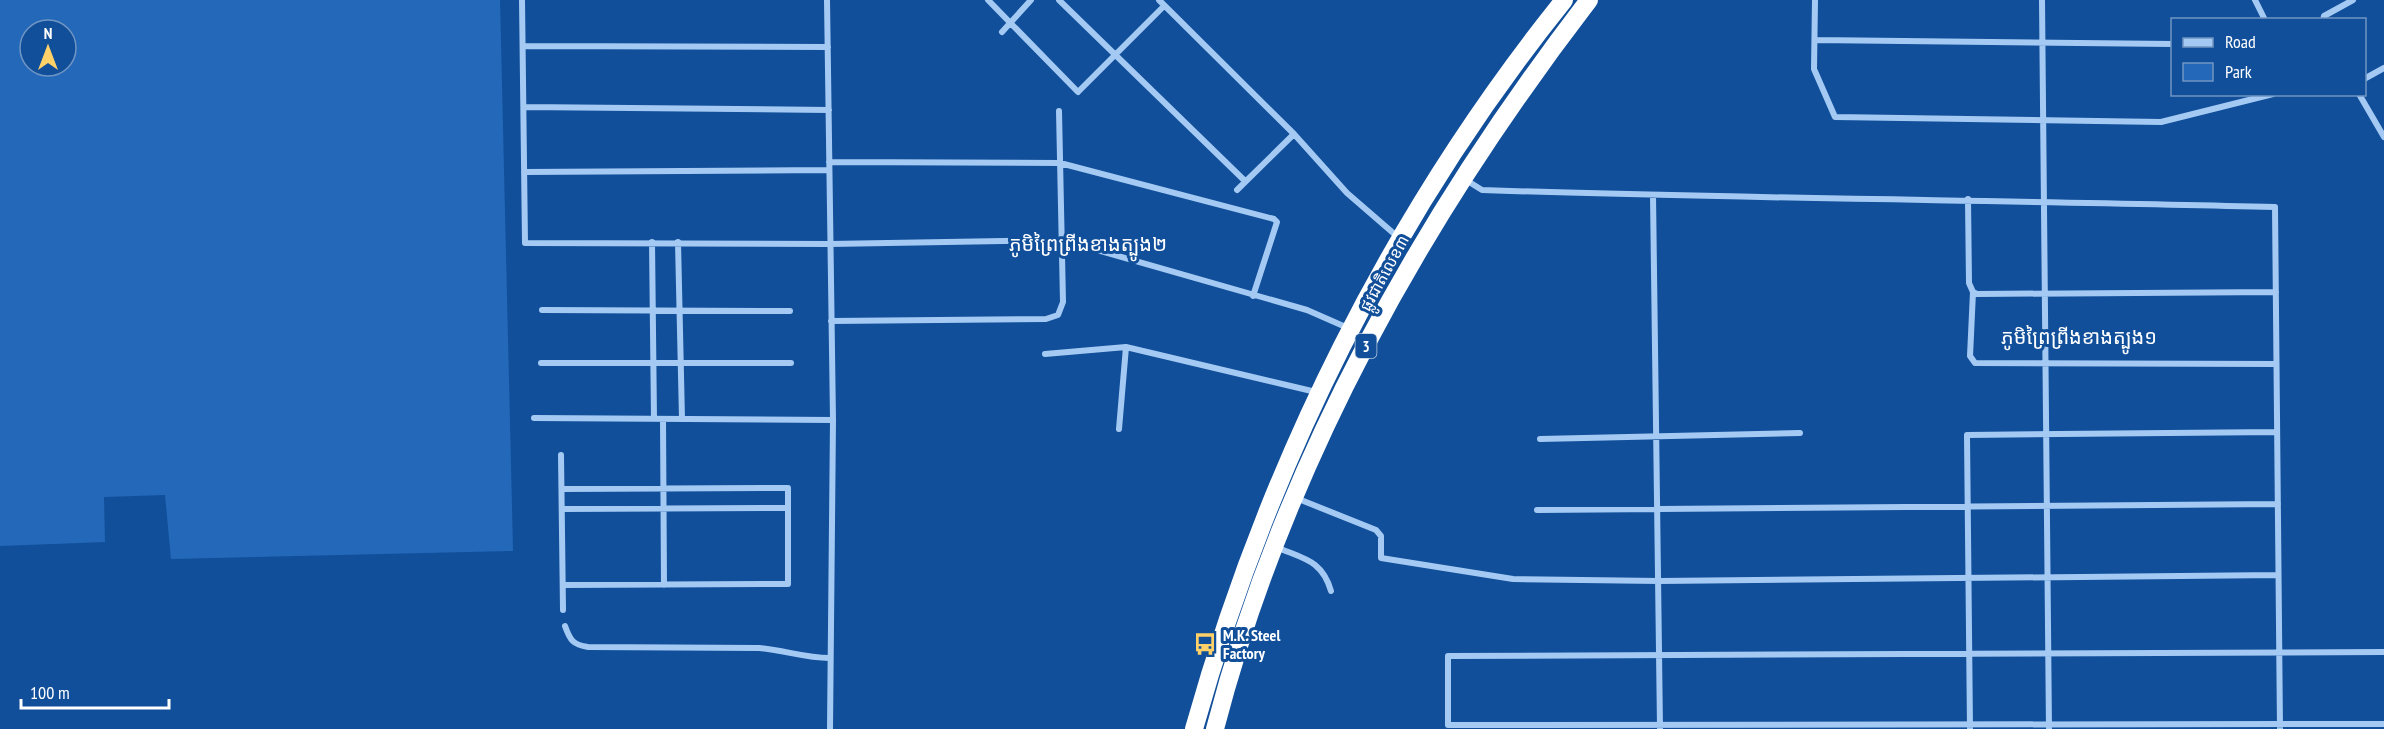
<svg xmlns="http://www.w3.org/2000/svg" width="2384" height="729" font-family="'PT Sans Narrow','Noto Sans Khmer',sans-serif">
<style>
.green{fill:#2469b9;fill-rule:evenodd}
.lines{fill:none;stroke-linecap:round;stroke-linejoin:round}
.street{stroke:#a4caf4;stroke-width:6}
.highway{stroke:#fff;stroke-width:18}
.labels{text-anchor:middle;dominant-baseline:central;stroke-width:6;stroke-linejoin:round;paint-order:stroke}
.shield{fill:#114f9a;stroke:#b8cae1;stroke-width:1.5}
.shield-label{font-size:15px;font-weight:bold;fill:#fff}
.street-label{font-size:16px;fill:#fff;stroke:#114f9a}
.poi-label{font-size:16px;font-weight:bold;fill:#fff;stroke:#114f9a;text-anchor:start}
.quarter-label{font-size:20px;fill:#fff;stroke:#114f9a}
</style>
<rect width="100%" height="100%" fill="#114f9a"/>
<!-- green -->
<path class="green" d="M0,0H500L513,551L171,559L165,495L104,497L105,542L0,546ZM30,30H66V66H30Z"/>
<g class="lines">
<!-- street -->
<path class="street" d="M522,0L525,243L830,244L1062,240L1307,310L1348,328
M827,0L833,420L830,729
M988,0L1078,92L1164,6
M1059,0L1245,181
M1159,0L1294,134L1347,193L1399,238
M1815,0L1814,69L1835,117L2161,122L2273,94
M2042,0L2049,729
M2255,0L2265,20
M2323,20L2324,16L2353,0
M1002,32L1031,0
M1815,40L2172,44
M523,46L828,47
M2364,79L2384,68
M2359,94L2384,137
M524,107L829,110
M829,162L1060,163L1274,219L1277,222L1253,296
M524,172L829,170
M1466,180L1482,190C1746,199 2011,200 2275,207L2280,729
M1237,190L1294,134
M1653,195L1660,728
M1968,199L1969,283L1973,292L1977,294L2276,292
M652,242L654,419
M678,242L682,419
M1973,292L1970,356L1975,363L2276,364
M542,310L790,311
M831,321L1046,319L1058,315L1063,302L1059,111
M1045,354L1126,347L1316,392
M541,363H791
M534,418L833,420
M663,419L664,585
M1119,429L1126,347
M1540,439L1800,433
M561,455L563,610
M562,489L788,488V584L563,585
M1296,498L1376,530L1381,536V558L1513,579L1659,581L2278,575
M562,509L788,508
M1537,510L2278,504
M1276,547C1304,559 1322,560 1331,591
M565,626C570,640 573,645 588,647L759,648C783,650 806,658 829,658
M2384,652L1448,656V725L2384,724
M1970,729L1967,435L2277,432"/>
<!-- highway -->
<path class="highway" d="M1194,729C1268,465 1392,214 1564,0
M1215,729C1284,463 1423,216 1589,0"/>
</g>
<!-- icons -->
<defs>
<g id="bus-bare" transform="scale(1.8)"><path d="M-5-6H5V4H4V6H2V4H-2V6H-4V4H-5ZM-3.5-4V0h7V-4ZM-3.5 1.2v1.5H-2V1.2ZM2 1.2v1.5H3.5V1.2Z" fill="#ffd168" stroke="#114f9a" stroke-width="2.5" paint-order="stroke"/></g>
</defs>
<g fill-rule="evenodd">
<use href="#bus-bare" x="1205" y="644"/>
</g>
<g class="labels">
<!-- shield labels -->
<rect class="shield" x="1355.5" y="334" width="21" height="24" rx="4.5"/>
<g class="shield-label">
<text x="1366" y="346">3</text>
</g>
<!-- street labels -->
<g class="street-label">
<text transform="translate(1384 273) rotate(-61)">ផ្លូវជាតិលេខ៣</text>
</g>
<!-- poi labels -->
<g class="poi-label">
<text x="1223" y="635">M.K. Steel<tspan x="1223" dy="18">Factory</tspan></text>
</g>
<!-- quarter labels -->
<g class="quarter-label">
<text x="1088" y="244">ភូមិព្រៃព្រីងខាងត្បូង២</text>
<text x="2079" y="337">ភូមិព្រៃព្រីងខាងត្បូង១</text>
</g>
</g>
<!-- legend -->
<rect x="2171" y="18" width="195" height="78" fill="#114f9a" stroke="#7095c2" stroke-width="1.5"/>
<rect x="2183" y="38" width="30" height="9" fill="#a4caf4" stroke="#7095c2" stroke-width="1.5"/>
<text x="2225" y="48" font-size="18" fill="#ffffff">Road</text>
<rect x="2183" y="63" width="30" height="18" fill="#2469b9" stroke="#7095c2" stroke-width="1.5"/>
<text x="2225" y="78" font-size="18" fill="#ffffff">Park</text>
<!-- north arrow -->
<g transform="translate(48 48)"><circle r="28" fill="#114f9a" stroke="#7095c2" stroke-width="1.5"/>
<path d="M0-4.5L10 22L0 15L-10 22Z" fill="#ffd168"/>
<text y="-9" font-size="16" font-weight="bold" text-anchor="middle" fill="#ffffff">N</text>
</g>
<!-- scale -->
<path d="M21 699v9h148v-9" fill="none" stroke="#ffffff" stroke-width="3"/>
<text x="30" y="699" font-size="18" fill="#ffffff" stroke="#114f9a" stroke-width="4.5" paint-order="stroke">100 m</text>
</svg>
